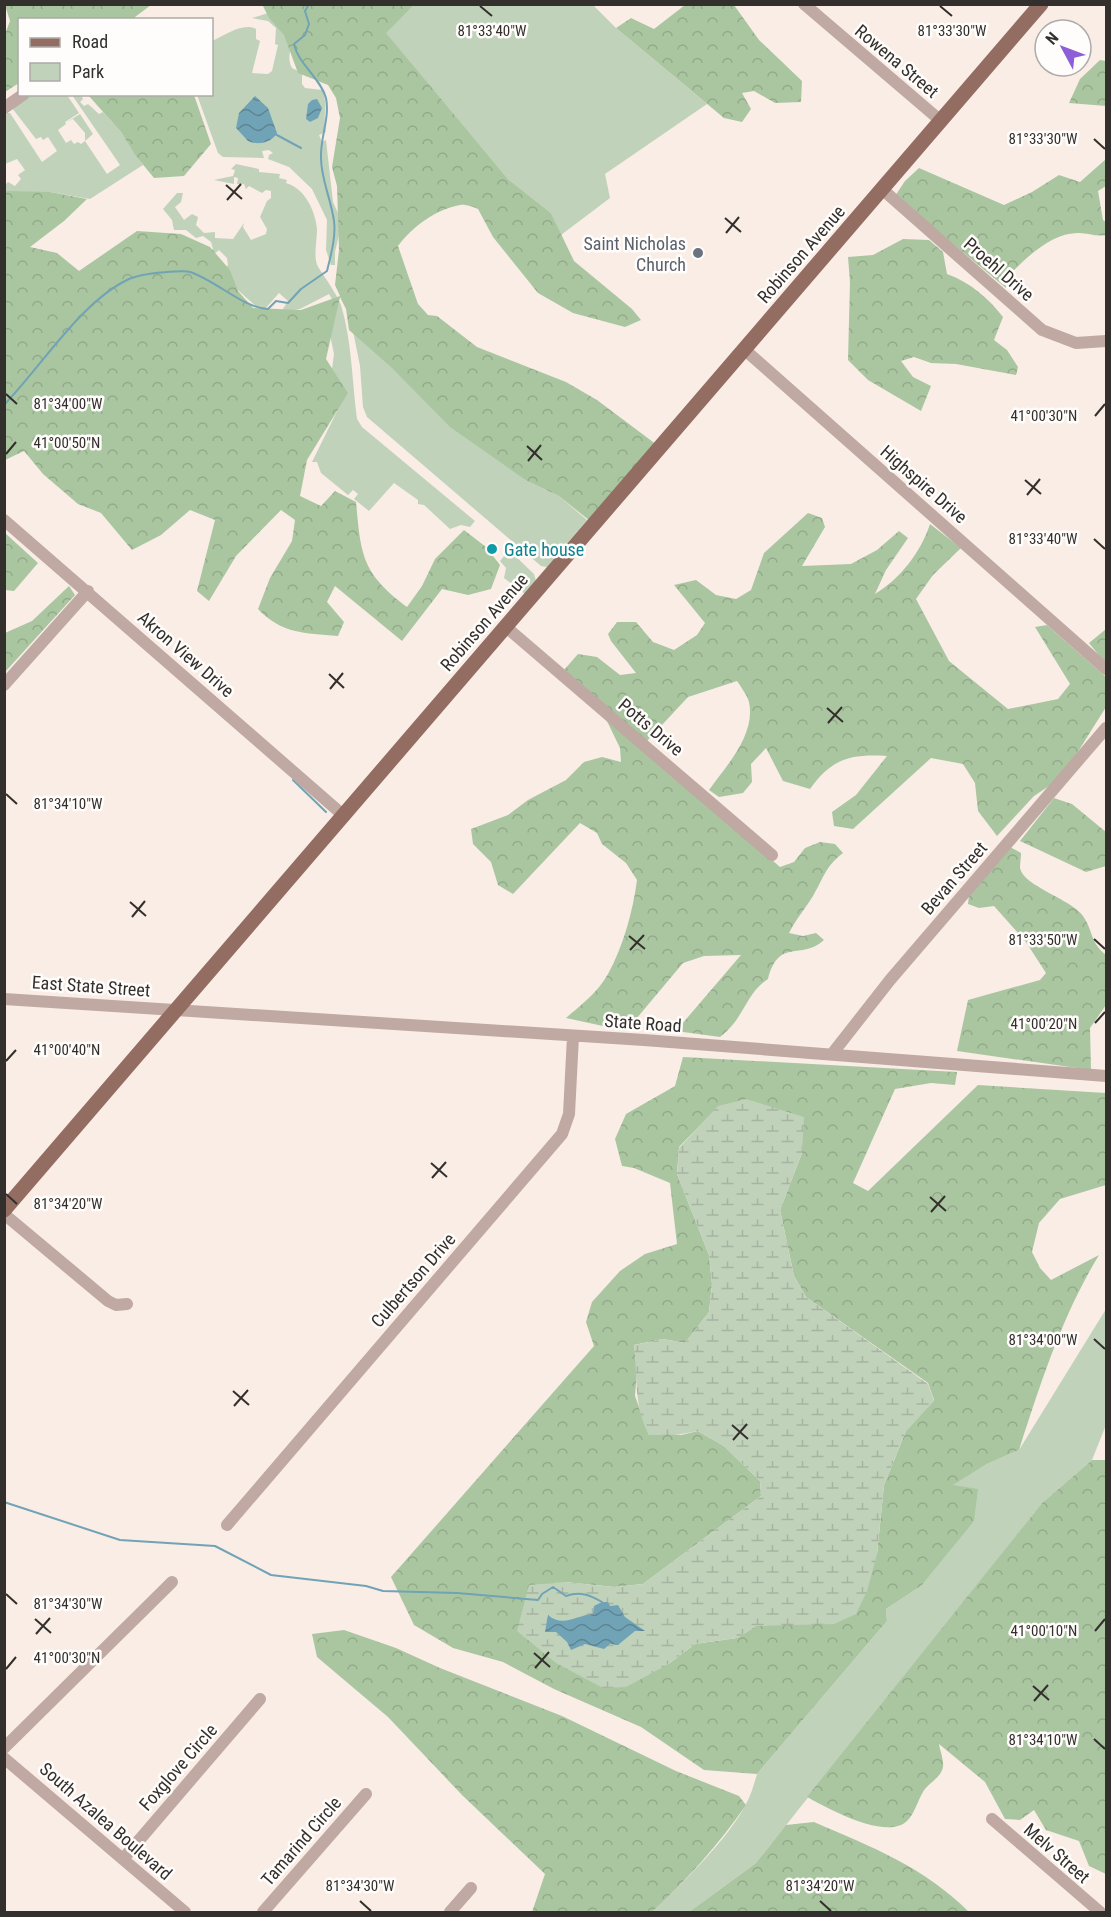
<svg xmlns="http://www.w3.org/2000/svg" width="1111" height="1917" font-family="'Roboto Condensed',sans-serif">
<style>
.green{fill:#c1d2bb}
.forest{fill:url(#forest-crowns);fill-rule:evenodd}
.wetland{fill:url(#wetland-marsh)}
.water{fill:url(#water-waves)}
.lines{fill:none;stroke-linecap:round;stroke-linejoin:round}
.stream{stroke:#71a3b6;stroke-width:2}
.minor{stroke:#bfa9a2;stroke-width:12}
.major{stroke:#936d62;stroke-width:15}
.ticks{fill:none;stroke:#332f2c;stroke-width:2}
.worship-dot{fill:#6b7280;stroke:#fffdfb;stroke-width:2}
.culture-dot{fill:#0f9aa8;stroke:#fffdfb;stroke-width:2}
.labels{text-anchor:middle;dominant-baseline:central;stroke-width:5;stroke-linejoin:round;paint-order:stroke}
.street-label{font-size:18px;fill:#332f2c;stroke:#fffdfb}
.worship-label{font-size:18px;fill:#5b616d;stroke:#fffdfb;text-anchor:end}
.culture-label{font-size:18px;fill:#0d838f;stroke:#fffdfb;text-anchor:start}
.ticks-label{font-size:15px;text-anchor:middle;fill:#332f2c;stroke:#fffdfb;stroke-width:5;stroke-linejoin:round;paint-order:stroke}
</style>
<defs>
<pattern id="forest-crowns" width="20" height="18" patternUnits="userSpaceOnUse" patternTransform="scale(1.5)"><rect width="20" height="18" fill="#aac6a0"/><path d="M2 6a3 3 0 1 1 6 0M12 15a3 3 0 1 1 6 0" fill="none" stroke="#93aa8a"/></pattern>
<pattern id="wetland-marsh" width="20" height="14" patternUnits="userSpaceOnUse" patternTransform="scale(1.5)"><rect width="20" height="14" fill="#c1d2bb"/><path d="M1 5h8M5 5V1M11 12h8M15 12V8" fill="none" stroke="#a6b5a1"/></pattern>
<pattern id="water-waves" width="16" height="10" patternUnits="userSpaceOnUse" patternTransform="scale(1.5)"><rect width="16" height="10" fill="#71a3b6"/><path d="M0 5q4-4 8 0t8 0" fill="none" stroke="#5d8594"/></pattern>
</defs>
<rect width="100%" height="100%" fill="#f9ede6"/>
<!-- green -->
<path class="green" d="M414,5H593L616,28L707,104L605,174L610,198L561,235L551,213L508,179L385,33Z
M268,13L303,27C296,39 284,53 292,68L302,73V84L305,88L322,90C329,104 322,117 326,132L319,135L322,142L326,140L333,202L342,222L335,252V265H331L326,250L327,220L312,189L289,167L268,159L269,155L273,153L269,150L262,151L264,158L223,157L218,153L197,95L212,94V41C224,36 243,22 256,29V39L260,41L252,73L268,74L272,71L278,45L275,44L276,28L268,21L252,18Z
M30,95H67L79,113L65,122L66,124L58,130L66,143L71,140L74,144L78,142L81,144L85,141V133L73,119L67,122L80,114L93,134L85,141L107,174L120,165L72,95H81L83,99L80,102L84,106L88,104L99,114L103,112L121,132L143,165L90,199L50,192L5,205V185L8,182L15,186L21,179L18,175L25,170L17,159L5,164V113H10L42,162L57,151L48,137L43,140L41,137L36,139L12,108Z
M236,164L259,169V172L280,174L279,178L287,180L286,183C305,188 316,212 317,230C317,241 313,257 318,267C324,276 338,296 341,305C352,341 352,383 357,419L362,427L475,521L470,527L461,525L450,529L424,505L418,504V500L394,483L369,511L354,499L358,494L353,490L348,495L321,473L317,462H312L346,393L332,369L334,354L329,330L333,301L329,294L300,309L281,312L288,301L279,293L265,309L258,308L220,274L228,265L227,258L219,250L213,255L208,253L213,249L211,242L203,236L196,238L186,230H174L172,220L163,209L177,193H183L181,202L175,207L184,220L192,214L198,217L196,225L204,233L215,232V238L233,239L244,223L243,227L251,240L266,234L267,229L260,217L267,201L271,198V191L266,190L262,193L249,186L246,189L244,184H237L238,178L234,177V184L214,180L233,176L235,170L231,169Z
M352,326L527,481L559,496L587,520L547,567L541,566L367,417L363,407L360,366Z
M509,550L534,574L536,581L525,594L504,578L506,568L500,561Z
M1106,1309V1425L1092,1460L1042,1503L756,1863L689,1912H652C681,1885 729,1838 746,1804C751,1795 754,1784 757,1774L887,1621L886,1609L921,1586L952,1485L987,1464L1019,1450Z"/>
<!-- forest -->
<path class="forest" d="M262,4L414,5L386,33L508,179L551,213L574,261L632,309L641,320L625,327L573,313L538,293L493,237L478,209C473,207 465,204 460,205C436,209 412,227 398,246L418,304L428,315L437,316L477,347L566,382L597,400L661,448L595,525L559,496L527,481L450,427L392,368L349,330L346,309L340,297L326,359L348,393L307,460L300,496L321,506L335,491L356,502C361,556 362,573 407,607L422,586L435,559L464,530L486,547L500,565L491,589L468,595L442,589L402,641L335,586L327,602L344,622L338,636C304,633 282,634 258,609L270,578L292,541L295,520L281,510L236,556L209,601L197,591L215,520L190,510L161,535L132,550L101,513L78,504L43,474L24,451L5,460L4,199L7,191L50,192L87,199L64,221L30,247L57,253L79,271L137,231L181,234L210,247L230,270L238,291L253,308L301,310L340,296L335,285L339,250L337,186L332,167L340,118L336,98L328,85L298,73L284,35L269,18Z
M5,5V4L151,5L135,17L136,19L20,20L19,83L5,92V34L10,21Z
M685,5H734L759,40L802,81L801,102L775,103L754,91L742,93L751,109L742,122L724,118L616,28L631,18L654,29Z
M1100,60L1106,61V106L1069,103L1080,79Z
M88,95H194L211,144L184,176L154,178L136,156L121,132Z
M1106,159V186L1098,191L1103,220L1106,222V235C1096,237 1089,233 1079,233C1051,232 1022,261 1005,280L1006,288L895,196L905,181L919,168L1004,205L1032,192L1059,175L1080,182Z
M903,239L929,240L943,252L947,274C971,283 987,297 1003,317L994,340L1007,350L1018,367L1016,375L956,364L931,363L914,357L901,361L913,377L931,386L921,411L868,380L848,360L850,282L848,257L873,255Z
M808,513L822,518L825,527L802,566L851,564L877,550L899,531L908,538L886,570L875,594C900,579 921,552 930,524L961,548L933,575L916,599L949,661L1008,709L1058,699L1070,684L1035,627L1047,625L1106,677V707L1074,758L1049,786L1034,796L997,836L978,811L975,783L963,764L931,758L853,829L834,826L832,812L856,795L887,756C851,754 832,758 810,789L783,781L766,748L751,764L752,782L743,793L719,797L709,790C726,766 756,735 749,702C747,695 741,687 737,681L688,697L647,741L564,670L578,654L597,657L620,675L636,673L611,641L608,634L617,622H636L653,642L674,650L697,635L705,623L674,585L696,580L716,595L736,599L751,590L764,553Z
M5,533L38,563L14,591L5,590Z
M69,586L75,595L5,672V633L32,621Z
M1106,629V664L1089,643Z
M605,717L780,867L794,862L805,848L820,842L835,844L843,853C825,867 824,877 813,896C805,909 796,919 789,933L803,936L816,933L824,940C801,961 779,937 768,979C745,994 745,1018 720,1037L676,1031L741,955L704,956L683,963L626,1031L566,1018C581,1005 598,992 608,974C623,947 633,911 637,880L626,863L602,844L597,833L580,823L513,894L498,885L491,862L473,844L471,829L508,815L528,800L566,780L584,762L602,757L621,762L620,748Z
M1054,798L1072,804L1106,832V866L1086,872L1020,841Z
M1010,847L1021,853C1021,858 1020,863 1020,868C1023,886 1071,899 1083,916C1094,932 1089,941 1106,955V1005L1090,1028L1091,1070L957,1051L968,1000L1040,980L1046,973L1026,942L994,906L979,908L968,904L969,895Z
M683,1057L957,1072L955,1085L931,1083L895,1089L853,1183L868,1191L978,1085L1106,1093V1185L1060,1199L1039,1223L1032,1252L1040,1268L1051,1280L1099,1255C1062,1316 1041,1382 1019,1450L987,1464L953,1485L978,1489L974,1521L921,1586L886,1609L887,1621L757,1774L704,1770L641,1727L554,1689L503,1662L453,1648L414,1625L391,1577L594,1346L586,1322L592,1302L620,1271L645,1254L677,1244L670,1183L634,1168L622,1166L615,1139L626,1114L675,1086ZM719,1106L802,1153L780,1210L794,1276L806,1297L928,1383L934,1400L906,1431L884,1485L877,1554L780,1624L756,1626L737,1638L695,1644L667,1665L565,1582L614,1587L643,1584L761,1496L760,1481L724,1446L698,1431L681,1435H649L635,1396L637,1371L634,1345L663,1339L685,1343L709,1312L712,1284L709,1255L677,1174L679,1147Z
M1092,1460H1106V1874L1089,1866L1079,1841L1046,1830L1034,1810L1020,1820L1005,1819L985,1782L939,1744C940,1750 944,1761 943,1767C941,1778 928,1783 923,1792C918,1800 914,1815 907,1821C886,1841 827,1808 807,1797L1042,1503Z
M344,1630L396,1648L440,1668L562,1716L676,1771L739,1796L746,1805C719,1844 687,1880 652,1912H532L545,1874L462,1795L388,1717L317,1657L312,1634Z
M814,1822C872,1847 924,1867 969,1912H689L756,1863L786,1825Z"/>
<!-- wetland -->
<path class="wetland" d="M746,1099L804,1117L802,1153L780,1210L794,1276L806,1297L928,1384L934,1401L906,1431L884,1485L877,1554L867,1591L856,1614L834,1624L756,1626L737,1638L695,1644L667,1665L626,1687L603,1688L556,1663L517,1631L529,1585L565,1582L614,1587L643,1584L761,1496L760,1481L724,1446L698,1431L676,1435H649C633,1404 638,1379 634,1345L663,1339L685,1343L709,1312L712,1284L709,1255L677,1174L679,1148L718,1106Z"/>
<!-- water -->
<path class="water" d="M255,96L268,108L277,133C272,142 259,146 248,141L236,128L239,113Z
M317,99L322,108L318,118L310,122L306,119L308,104L312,100Z
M602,1602H608L610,1606L618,1605L625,1617L645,1631H635L618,1645L610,1644L604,1649L585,1644L571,1650L567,1642L556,1632H545L548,1615C563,1628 577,1615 593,1614L594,1606Z"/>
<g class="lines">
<!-- stream -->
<path class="stream" d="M275,134L301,148
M4,405C41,367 80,303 127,280C138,274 155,273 167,272C174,272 183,270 190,272C217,281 243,308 268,309L276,301L288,303L301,289L327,271C331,255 336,237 334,221C331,199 321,179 321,158C320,138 330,118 326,98C320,77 298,64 294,44L305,35L309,24L305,11L309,4
M293,780L326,812
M4,1502L120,1540L215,1546L271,1575L366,1586L383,1591L457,1593L538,1600L542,1594L553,1587L566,1596C580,1591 590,1595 602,1602"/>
<!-- minor -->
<path class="minor" d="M804,4L941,121
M4,108L24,94
M882,189L1042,330L1076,343L1106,341
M745,350L1106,669
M4,520L343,815
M506,627L772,855
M4,685L88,591
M4,999L644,1040L1106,1076
M832,1054L890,980L1106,728
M4,1214L108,1301L116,1305L127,1304
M227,1525L562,1134L569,1114L573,1036
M4,1748L172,1582
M4,1758L185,1912
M992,1819L1100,1912
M123,1859L260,1699
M263,1912L366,1794
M450,1912L471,1888"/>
<!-- major -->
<path class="major" d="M4,1210L1041,4"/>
</g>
<!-- ticks -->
<path class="ticks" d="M480,6L492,16M940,6L952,16M1094,139L1105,149M226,185L242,199M227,200L241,184M725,218L741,232M726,233L739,217M6,394L17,404M1095,416L1105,404M527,446L542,460M6,454L16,442M528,461L541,445M1025,480L1041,494M1027,495L1040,479M1094,539L1105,549M329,674L344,688M330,689L343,673M827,708L843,722M828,723L842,707M6,794L17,804M130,902L146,916M132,917L145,901M629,936L645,949M1094,939L1105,949M630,950L644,935M1095,1023L1105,1012M6,1061L16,1050M431,1163L447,1177M432,1178L446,1162M6,1194L17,1204M930,1197L946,1211M931,1212L945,1196M1094,1339L1105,1349M233,1391L249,1405M234,1406L248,1390M732,1425L748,1439M733,1440L747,1424M6,1594L17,1604M35,1619L51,1633M1095,1631L1105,1619M36,1634L50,1618M534,1653L550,1667M535,1668L549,1652M6,1669L16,1657M1033,1686L1049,1700M1034,1701L1048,1685M1094,1739L1105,1749M360,1901L371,1911M820,1901L831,1911"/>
<!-- markers -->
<circle class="worship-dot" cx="698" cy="253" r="6"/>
<circle class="culture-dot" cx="492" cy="549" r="6"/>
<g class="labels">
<!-- street labels -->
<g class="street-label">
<text transform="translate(897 61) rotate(40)">Rowena Street</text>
<text transform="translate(801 254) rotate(-49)">Robinson Avenue</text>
<text transform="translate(999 269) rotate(41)">Proehl Drive</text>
<text transform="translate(924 484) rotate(41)">Highspire Drive</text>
<text transform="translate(484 622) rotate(-49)">Robinson Avenue</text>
<text transform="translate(186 654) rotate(41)">Akron View Drive</text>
<text transform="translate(651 727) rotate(40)">Potts Drive</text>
<text transform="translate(954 878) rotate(-49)">Bevan Street</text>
<text transform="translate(91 986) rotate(4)">East State Street</text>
<text transform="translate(643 1023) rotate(4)">State Road</text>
<text transform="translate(413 1280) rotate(-49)">Culbertson Drive</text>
<text transform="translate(178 1767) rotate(-49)">Foxglove Circle</text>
<text transform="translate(106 1821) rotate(41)">South Azalea Boulevard</text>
<text transform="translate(301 1841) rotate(-49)">Tamarind Circle</text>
<text transform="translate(1057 1853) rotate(41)">Melv Street</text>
</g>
<!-- worship labels -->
<g class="worship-label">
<text x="686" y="243">Saint Nicholas<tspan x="686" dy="21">Church</tspan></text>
</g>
<!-- culture labels -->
<g class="culture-label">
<text x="504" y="549">Gate house</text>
</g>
</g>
<g class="ticks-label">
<text x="492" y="36">81°33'40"W</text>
<text x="952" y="36">81°33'30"W</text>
<text x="1043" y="144">81°33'30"W</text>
<text x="68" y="409">81°34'00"W</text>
<text x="1044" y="421">41°00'30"N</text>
<text x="67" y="448">41°00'50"N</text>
<text x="1043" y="544">81°33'40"W</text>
<text x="68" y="809">81°34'10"W</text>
<text x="1043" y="945">81°33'50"W</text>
<text x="1044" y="1029">41°00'20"N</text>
<text x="67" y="1055">41°00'40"N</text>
<text x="68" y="1209">81°34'20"W</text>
<text x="1043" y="1345">81°34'00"W</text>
<text x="68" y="1609">81°34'30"W</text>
<text x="1044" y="1636">41°00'10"N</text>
<text x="67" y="1663">41°00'30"N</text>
<text x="1043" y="1745">81°34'10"W</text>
<text x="360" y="1891">81°34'30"W</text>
<text x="820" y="1891">81°34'20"W</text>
</g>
<!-- border -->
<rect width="1111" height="1917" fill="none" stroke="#332f2c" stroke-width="12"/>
<!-- legend -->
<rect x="18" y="18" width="195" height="78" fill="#fffdfb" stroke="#adaba8" stroke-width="1.5"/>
<rect x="30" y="38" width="30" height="9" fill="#936d62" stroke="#adaba8" stroke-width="1.5"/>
<text x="72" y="48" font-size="18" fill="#332f2c">Road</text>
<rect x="30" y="63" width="30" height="18" fill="#c1d2bb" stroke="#adaba8" stroke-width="1.5"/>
<text x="72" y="78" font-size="18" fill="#332f2c">Park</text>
<!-- north arrow -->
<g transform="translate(1063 48) rotate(311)"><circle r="28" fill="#fffdfb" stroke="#adaba8" stroke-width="1.5"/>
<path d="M0-4.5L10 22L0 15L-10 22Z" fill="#8d5ed7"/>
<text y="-9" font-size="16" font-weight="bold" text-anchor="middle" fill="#332f2c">N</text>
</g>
</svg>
